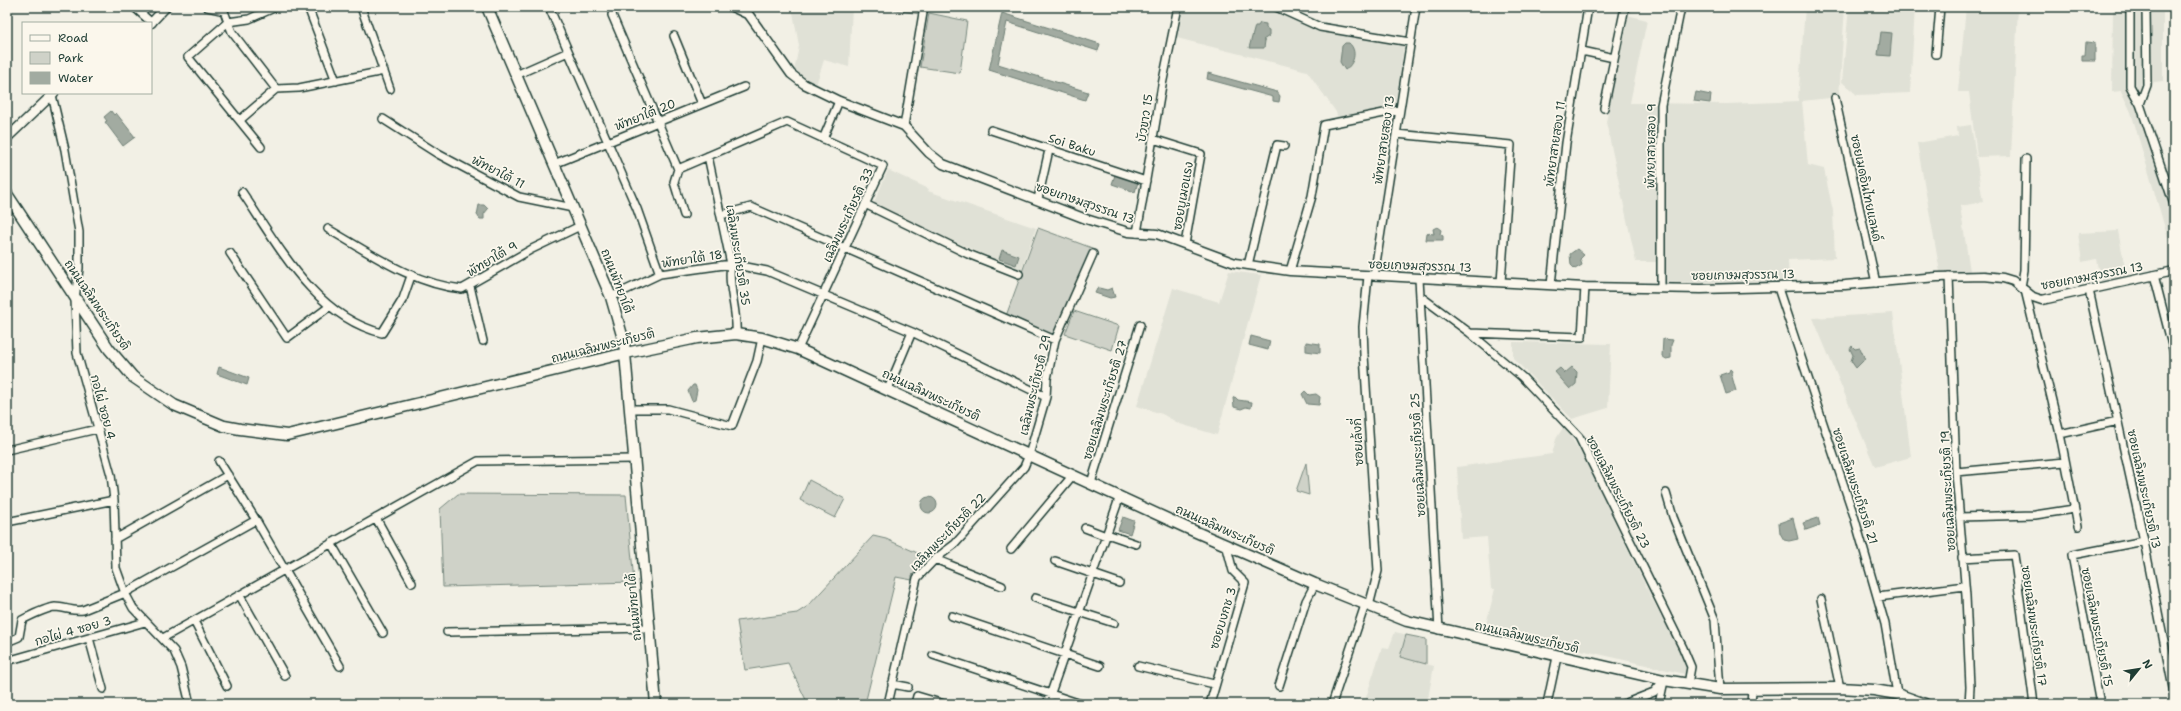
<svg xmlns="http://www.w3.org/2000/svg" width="2181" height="711" font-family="'Shantell Sans','Playpen Sans Thai',sans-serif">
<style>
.built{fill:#e0e1d6}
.green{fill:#cfd2c8;stroke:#77887e}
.water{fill:#a2aba1;stroke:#6e7f75}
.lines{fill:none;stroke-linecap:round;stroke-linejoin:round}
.minor-casing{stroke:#1f3d34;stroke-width:10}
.tertiary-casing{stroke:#1f3d34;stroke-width:11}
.secondary-casing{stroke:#1f3d34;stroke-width:13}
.minor{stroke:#fbf7ec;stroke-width:7}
.tertiary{stroke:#fbf7ec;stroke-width:8}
.secondary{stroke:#fbf7ec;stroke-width:10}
.labels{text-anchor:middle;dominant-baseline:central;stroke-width:3.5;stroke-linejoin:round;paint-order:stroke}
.street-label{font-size:12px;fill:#1f3d34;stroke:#fbf7ec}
</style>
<rect width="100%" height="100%" fill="#f2f0e5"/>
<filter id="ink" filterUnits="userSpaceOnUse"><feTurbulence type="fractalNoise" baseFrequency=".025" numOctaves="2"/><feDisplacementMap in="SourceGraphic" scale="8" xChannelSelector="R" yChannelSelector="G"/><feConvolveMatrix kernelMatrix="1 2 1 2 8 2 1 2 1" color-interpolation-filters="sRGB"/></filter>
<g filter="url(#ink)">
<!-- built -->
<path class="built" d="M792,7H852L849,67L824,60L816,85L803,78L794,71L799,46Z
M1184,7H1269L1319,31L1404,44L1396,108L1338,120L1336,112L1307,71L1177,38Z
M1805,7H1845L1839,97L1802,101L1808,165L1824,169L1833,211L1835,258L1788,260L1789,282L1658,283L1656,262H1636L1606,122L1627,15L1647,20L1630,103L1727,104L1778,102L1798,101Z
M1849,7H1915L1910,93L1857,95L1842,82Z
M1966,7H2018L2011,156L1977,157L1969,92H1958Z
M2113,7H2163V81L2154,82L2140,110L2174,212V259L2131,112L2121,91L2112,92Z
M1971,125L1983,202L1960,206L1970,271L1940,272L1917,143L1958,136L1957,127Z
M2174,163V194L2165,165Z
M888,170L929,189L928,191L1036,228L1021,271L873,205Z
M2118,231L2127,277L2101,282L2096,259L2082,262L2078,233Z
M1229,271L1261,275L1217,435L1180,424L1162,414L1137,406L1173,288L1219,302Z
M1893,313L1911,457L1875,467L1813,318Z
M1513,342L1611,344L1608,408L1572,419L1513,358Z
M1564,426L1584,458L1651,597L1687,663L1685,674L1485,628L1495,589H1491L1487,537L1461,539L1457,467L1552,454L1556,439Z
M1395,632L1426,639V664L1434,666L1427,704H1364L1382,647L1389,648Z"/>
<!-- green -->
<path class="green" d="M876,7H921L920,14Z
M929,13L967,21L960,73L920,67Z
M1038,228L1092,248L1055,334L1052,336L1006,316Z
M1074,311L1119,326L1112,350L1065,334Z
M1306,463L1309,495L1296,491Z
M809,480L845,499L835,518L800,500Z
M458,494L626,495L634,582L443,587L440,509Z
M873,536L886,539L931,559L912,575V580L896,577L865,704H808L788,663L745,670L737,621L797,613L808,606Z
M1406,635L1426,639V664L1400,657Z"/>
<!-- water -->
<path class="water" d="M1002,13L1100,44L1098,51L1007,22L998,64L1088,92L1085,100L989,70Z
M1260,23L1266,24V28L1269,30V36L1263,40L1265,41L1264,48H1249L1255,26H1258Z
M1881,32L1892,33L1890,56L1878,55Z
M2086,42L2095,43V61H2082V56H2085Z
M1345,43H1349C1358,51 1354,64 1345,70L1340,62L1342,46Z
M1208,73L1277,92L1280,96L1279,102L1273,101V97L1207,79Z
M1696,92L1711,95L1710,103L1694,101Z
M111,111L114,115L116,113L135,137L123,146L105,122L107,121L104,117Z
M1115,175L1138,182L1135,192L1112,184Z
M479,205H484L488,209L484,214V219H480L477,215Z
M1437,227L1441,230L1440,234L1443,236V240H1426L1427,233L1434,234L1433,229Z
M1577,249L1584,255L1580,259L1582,265L1575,269L1571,265L1570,254Z
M1002,250L1019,256L1016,265L999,259Z
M1099,288L1107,290L1112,288L1115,297L1110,298L1095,293L1097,289Z
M1251,336L1270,341L1268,350L1249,345Z
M1663,339L1673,340L1671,345V358L1666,359L1662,356Z
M1306,342L1320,344V353L1306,351Z
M1852,346L1855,349L1860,348L1865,359L1856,368L1851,361L1853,355L1850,349Z
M219,367L249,378L247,385L217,374Z
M1572,367L1577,372L1576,384L1570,389L1555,372L1560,368L1565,373Z
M1730,369L1732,371L1731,373L1736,391L1726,394L1720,375L1729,372Z
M693,385H695L697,390L695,400L692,401L688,391Z
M1305,391L1309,395L1316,394L1320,397L1319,405L1307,404L1302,394Z
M1235,397L1238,400L1252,402L1251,408L1246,407L1241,409L1234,407L1233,398Z
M921 505a8 8 0 1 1 16 0a8 8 0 1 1-16 0Z
M1123,517L1134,521L1130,534L1118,530Z
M1793,518L1798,539L1789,541L1784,540L1780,533L1779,523Z
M1818,518L1820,525L1806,530L1803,523Z"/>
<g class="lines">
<!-- minor casing -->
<g class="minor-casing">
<path id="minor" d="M134,7L152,23
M207,7L224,11L228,22L249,19L276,7
M308,7L336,81
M361,7L390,89
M549,7L637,209L660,274
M614,7L612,15L678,169
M1276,7L1320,27L1410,42
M2130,7V86L2140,104L2174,205
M674,36L702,104
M1582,51L1614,58
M1936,54L1940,7
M516,75L568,52
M52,95L65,150L79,232V268L75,299L77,353L111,475L114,500L116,568L125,593L133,608L174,651L181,667L190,704
M1835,98L1876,283
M2140,104L2147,85L2146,7
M1604,108L1625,7
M383,119L438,154L519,197L573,208
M240,120L276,89L299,88L384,71
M904,126L924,7
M991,130L1146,181
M1396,134L1511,145L1501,282
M823,139L839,101
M1153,139L1201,154L1185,244
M261,147L188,57L228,22L232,32L276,89
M708,156L731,264C727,287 738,310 736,334
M554,164L744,87
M242,192C278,245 315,317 382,333L403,299L411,276
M1038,199L1049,150
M865,204L968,254L1019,274
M684,215L674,182L678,169L787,122L883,166L798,349
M721,215L751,207L1055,340
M328,229C370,253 413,284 462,289L532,249L580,226
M1137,233L1162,85L1178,7
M230,253L287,338L330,306
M1248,265L1277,145L1284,146
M1290,271L1312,196L1324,125L1399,110
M2154,275L2174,353
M1368,276L1363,327L1364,355L1378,571L1369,606
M1374,276L1416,7
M1949,276L1956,472L1966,596L1970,687L1969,704
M1419,279L1439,630
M1551,285L1566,143L1588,7
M470,286L483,341
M1661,287V105L1681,7
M2021,287L2024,270L2026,159
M1778,288L1854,516L1885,624L1897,694
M2025,290L2060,434L2078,526
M2089,290L2144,541L2174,693
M1420,296L1470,333L1522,377L1579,437L1683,648L1691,667L1688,684
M611,297L660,274L731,264L767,271L912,332L1046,397
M1470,333L1582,337L1585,287
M888,389L912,332
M631,409H668L732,426L757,361L762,338
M2060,434L2118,421
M7,450L97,429
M219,461L256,520L340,666
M1956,472L2065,462
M1091,483L1140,325
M1666,493L1673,517L1715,620L1720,689
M1959,517L2035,515L2074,509
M376,518L412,583
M7,522L114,500
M1085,528L1106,536
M1107,534L1136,544
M115,539L228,475
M331,543L383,633
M1011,549L1073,475
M1962,558L2014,555L2034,704
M935,559L1002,586
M1055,561L1119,583
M240,596L285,676
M1878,597L1965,586
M1035,598L1114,623
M1821,599L1840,688
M952,616L1100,666
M194,621L227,686
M447,632L649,628
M89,638L103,689
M163,638L478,461L635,459
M7,642L19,637L22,620C32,615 45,608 55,607C65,607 73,612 83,610L125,593L256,520
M933,655L1081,704
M7,661L145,622
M1138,666L1214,684
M892,684L908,687
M1279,686L1306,601L1315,584
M888,704L917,578L935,559L955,544L1024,467L1029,455L1046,397L1047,379L1055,340L1093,254
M915,704L917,696L944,704
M1047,704L1120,496
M1210,704L1245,583L1233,571L1226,544
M1332,704L1365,605
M1547,704L1557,657
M1624,704L1654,692L1664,680
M1659,704L1664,681
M1751,704L1752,690
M2100,704L2072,555L2144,541"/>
</g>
<!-- tertiary casing -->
<g class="tertiary-casing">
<path id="tertiary" d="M732,7L749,15L791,74L804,84L839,101L904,126L929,153L943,164L1086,219L1128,232L1157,234L1235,263L1290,271L1585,287L1701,289L1845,285L1937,277L1984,276L2003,278L2013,281L2033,297L2042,300L2174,271
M151,23L166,7
M7,138L54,93"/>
</g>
<!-- secondary casing -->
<g class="secondary-casing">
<path id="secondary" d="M487,7L611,297L624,342L656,704
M7,194L109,349L133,377L174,405L224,426L240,429L287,435L304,431L626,353L697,338L736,334L762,338L798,349L1187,528L1315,584L1407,621L1664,680L1720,689L1840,688L1874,690L1897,694L1925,704"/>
</g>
<!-- minor -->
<use href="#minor" class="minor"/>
<!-- tertiary -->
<use href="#tertiary" class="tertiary"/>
<!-- secondary -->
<use href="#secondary" class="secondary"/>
</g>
</g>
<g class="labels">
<!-- street labels -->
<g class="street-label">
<text transform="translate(645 115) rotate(-22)">พัทยาใต้ 20</text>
<text transform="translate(1145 118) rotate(-81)">บัวขาว 15</text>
<text transform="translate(1384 140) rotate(-82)">พัทยาสายสอง 13</text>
<text transform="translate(1555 144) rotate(-82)">พัทยาสายสอง 11</text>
<text transform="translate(1072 145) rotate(18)">Soi Baku</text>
<text transform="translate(1651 146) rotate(-89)">พัทยาสายสอง 9</text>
<text transform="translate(498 172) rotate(27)">พัทยาใต้ 11</text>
<text transform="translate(1866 188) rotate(78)">ซอยเมดอินไทยแลนด์</text>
<text transform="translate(1183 196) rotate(-80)">ซอยบูเมอแรง</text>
<text transform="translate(1085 203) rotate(19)">ซอยเกษมสุวรรณ 13</text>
<text transform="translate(848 215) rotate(-65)">เฉลิมพระเกียรติ 33</text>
<text transform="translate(738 255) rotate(81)">เฉลิมพระเกียรติ 35</text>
<text transform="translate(492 259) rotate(-31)">พัทยาใต้ 9</text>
<text transform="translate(692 259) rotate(-9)">พัทยาใต้ 18</text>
<text transform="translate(1420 266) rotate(2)">ซอยเกษมสุวรรณ 13</text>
<text transform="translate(1743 275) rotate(-1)">ซอยเกษมสุวรรณ 13</text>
<text transform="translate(2092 276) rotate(-11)">ซอยเกษมสุวรรณ 13</text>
<text transform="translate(617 281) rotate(69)">ถนนพัทยาใต้</text>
<text transform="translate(97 305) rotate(56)">ถนนเฉลิมพระเกียรติ</text>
<text transform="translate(603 346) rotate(-14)">ถนนเฉลิมพระเกียรติ</text>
<text transform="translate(1035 385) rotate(-77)">เฉลิมพระเกียรติ 29</text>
<text transform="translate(931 395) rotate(25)">ถนนเฉลิมพระเกียรติ</text>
<text transform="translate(1105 400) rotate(-73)">ซอยเฉลิมพระเกียรติ 27</text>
<text transform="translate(103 407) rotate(75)">กอไผ่ ซอย 4</text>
<text transform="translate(1358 442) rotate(-93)">ซอยเล้งกี่</text>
<text transform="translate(1418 455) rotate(-93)">ซอยเฉลิมพระเกียรติ 25</text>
<text transform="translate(1855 486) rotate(72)">ซอยเฉลิมพระเกียรติ 21</text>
<text transform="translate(2144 489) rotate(78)">ซอยเฉลิมพระเกียรติ 13</text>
<text transform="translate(1948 491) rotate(-93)">ซอยเฉลิมพระเกียรติ 19</text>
<text transform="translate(1618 492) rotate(63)">ซอยเฉลิมพระเกียรติ 23</text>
<text transform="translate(1225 530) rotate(24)">ถนนเฉลิมพระเกียรติ</text>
<text transform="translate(948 532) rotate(-46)">เฉลิมพระเกียรติ 22</text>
<text transform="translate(634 607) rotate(-95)">ถนนพัทยาใต้</text>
<text transform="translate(1223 618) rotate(-73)">ซอยบงกช 3</text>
<text transform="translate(2034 626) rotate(82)">ซอยเฉลิมพระเกียรติ 17</text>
<text transform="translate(2097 627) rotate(79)">ซอยเฉลิมพระเกียรติ 15</text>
<text transform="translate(73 631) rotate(-16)">กอไผ่ 4 ซอย 3</text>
<text transform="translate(1527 637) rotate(13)">ถนนเฉลิมพระเกียรติ</text>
</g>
</g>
<!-- margin -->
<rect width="2181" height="711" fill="none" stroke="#fbf7ec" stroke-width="24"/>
<rect x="12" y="12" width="2157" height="687" fill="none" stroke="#1f3d34" stroke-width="1.5" filter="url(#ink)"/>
<!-- legend -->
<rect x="22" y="22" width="130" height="72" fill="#fbf7ec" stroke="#a3ada2"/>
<rect x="30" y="35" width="20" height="6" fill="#fbf7ec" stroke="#a3ada2"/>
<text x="58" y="42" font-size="12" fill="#1f3d34">Road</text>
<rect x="30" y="52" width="20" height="12" fill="#cfd2c8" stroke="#a3ada2"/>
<text x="58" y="62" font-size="12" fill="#1f3d34">Park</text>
<rect x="30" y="72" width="20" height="12" fill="#a2aba1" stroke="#a3ada2"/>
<text x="58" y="82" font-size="12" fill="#1f3d34">Water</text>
<!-- north arrow -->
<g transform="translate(2139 669) rotate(60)" stroke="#fbf7ec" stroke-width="3" paint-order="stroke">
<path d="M0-3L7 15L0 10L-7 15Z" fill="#1f3d34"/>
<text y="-6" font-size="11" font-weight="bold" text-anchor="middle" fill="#1f3d34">N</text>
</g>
</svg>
